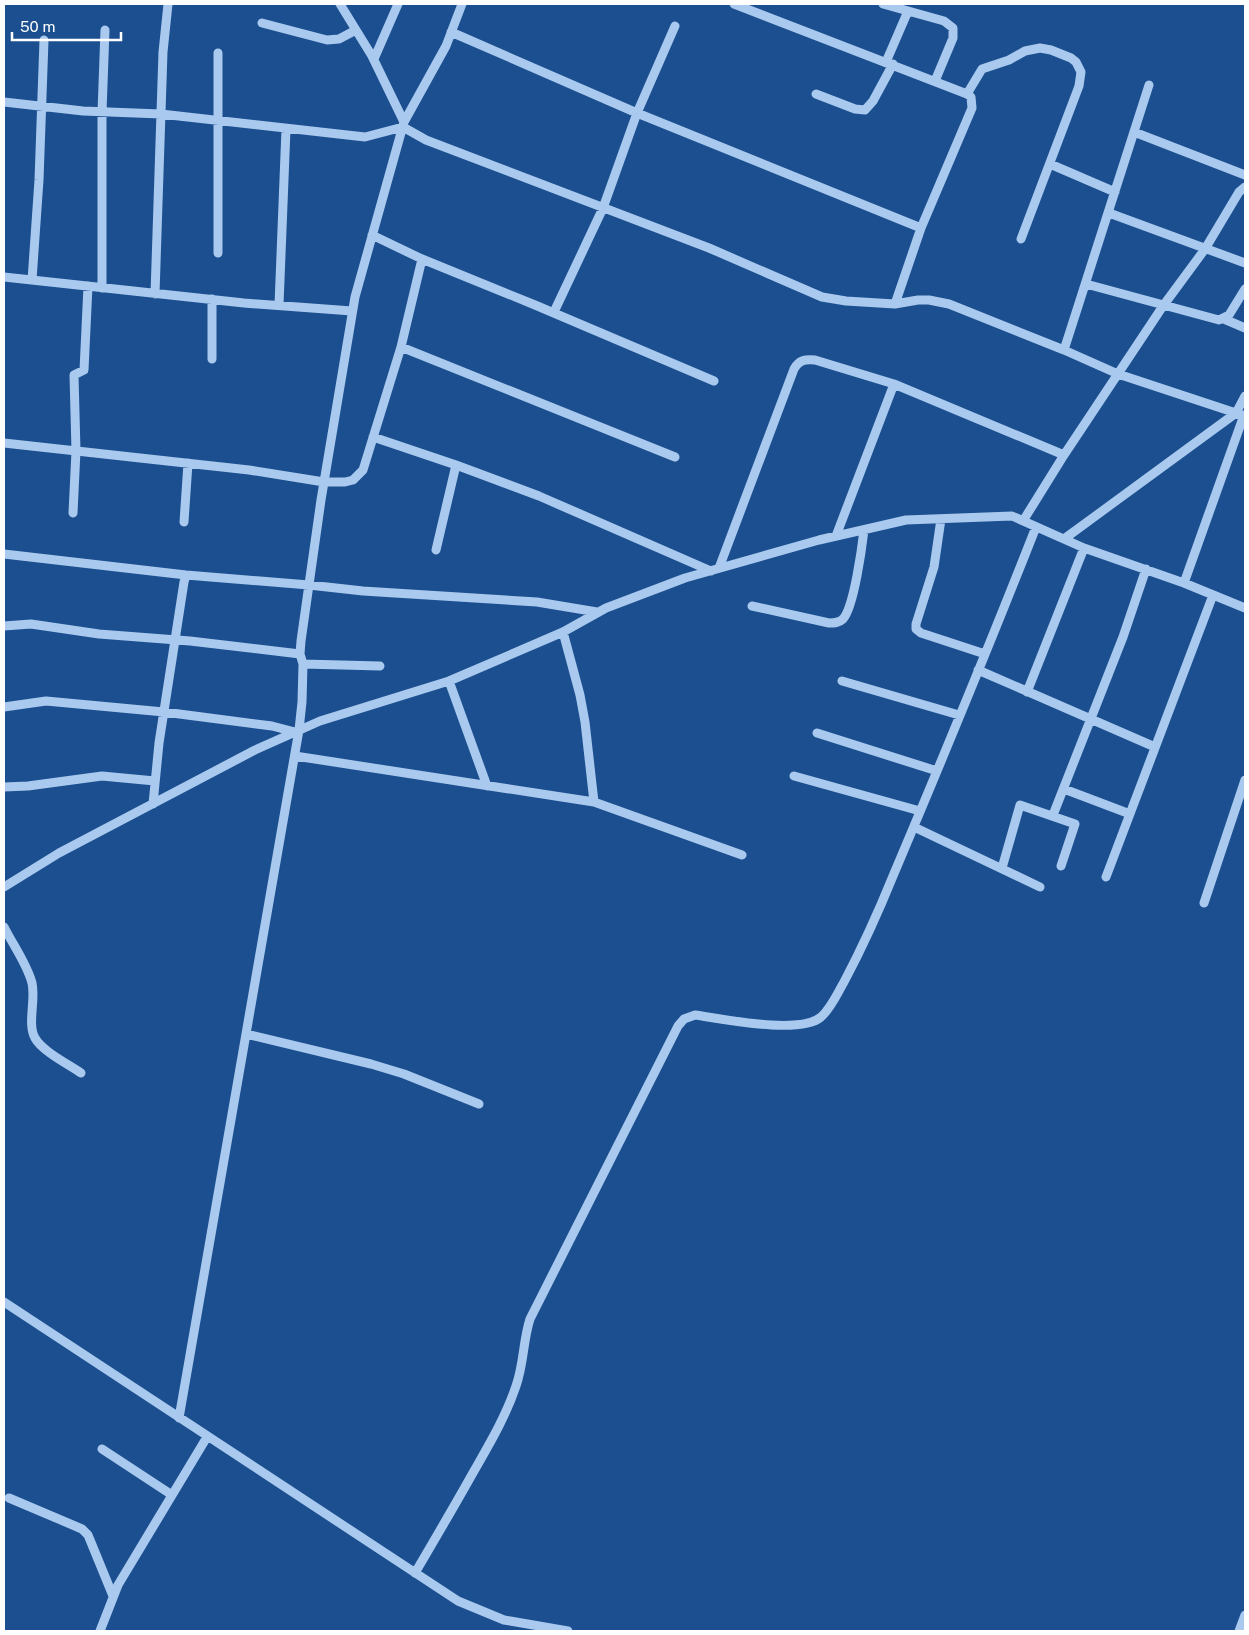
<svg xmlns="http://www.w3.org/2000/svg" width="1249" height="1635" font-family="'Public Sans',sans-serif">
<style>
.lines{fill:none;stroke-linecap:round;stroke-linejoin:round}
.minor{stroke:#a9c9ee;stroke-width:9}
</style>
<rect width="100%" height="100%" fill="#1b4f8f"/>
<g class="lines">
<!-- minor -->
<path class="minor" d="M734,4L967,94L971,97L972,108L921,228
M883,4L944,21L953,28V38L935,81
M262,23L327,40L339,39L356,30
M451,32L637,113L921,228L895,304
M218,53V253
M374,59L398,4
M886,62L908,11
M816,94L855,109L865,110L873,101L893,64
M967,94L982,69L1009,60L1025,51L1040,48L1051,50L1071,58L1076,62L1081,72L1079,86L1021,239
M4,102L83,111L161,114L365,137L403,127L426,140L709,248L822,297L846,301L895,304L918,300H929L949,304L1064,350L1118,374L1245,416
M404,122L446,46L462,4
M1134,132L1245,175
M1050,164L1115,192
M1109,213L1245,263
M372,235L422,259L535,305L714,381
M4,277L244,303L352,311
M32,280L39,180L44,40
M1086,284L1219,320L1229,315L1245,289
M102,288V112L105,30
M155,294L163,52L168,4
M279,305L286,129
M554,312L603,208L637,113L675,26
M1224,319L1245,328
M401,347L675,457
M1064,350L1149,85
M212,359V299
M373,437L456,465L539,496L711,571
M4,443L249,470L324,482H345L353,480L363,470L401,347L422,259
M73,513L76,451L74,375L84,370L88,286
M941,519L934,567L916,624V629L921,633L985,654
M1023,521L1064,455L1163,306L1205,249L1239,192L1245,187
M184,522L188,463
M836,536L894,384
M1064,539L1236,413L1245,396
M436,550L456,465
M4,554L186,575L309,585L363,591L537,602L597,612
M719,568L794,369C799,360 805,359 815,360L894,384L1064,455
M1184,583L1244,415
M752,606L829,623C834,623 839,623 843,619C854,607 862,547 864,530
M4,626L31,624L99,634L190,641L300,654
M563,632L580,695L585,722L594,802
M303,664L380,666
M978,670L1155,747
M449,681L487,786
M842,681L959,715
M1027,692L1084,548
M4,707L46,701L164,712L272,726L295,732
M817,733L937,771
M295,756L594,802L742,855
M794,776L920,811
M4,787L28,786L102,776L155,781
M1064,789L1130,814
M153,804L159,743L184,582L186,575
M1053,815L1123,637L1146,569
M914,827L1040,887
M1002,868L1020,805L1075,824L1061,866
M1106,877L1213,595
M4,887L59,853L255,750L320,721L449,681L563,632L606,608L685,578L819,540L906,520L1012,516L1084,548L1184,583L1245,608
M1204,903L1245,780
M4,927C13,945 27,964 32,983C36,1000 27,1024 35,1038C42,1051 68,1064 81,1073
M246,1034L371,1064L404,1074L479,1104
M4,1302L458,1601L504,1620L568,1631
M179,1418L299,730L302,702L303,664L300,654L301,641L321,500L355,297L404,122L372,56L340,4
M102,1449L172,1495
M9,1498L82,1529L88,1535L113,1596
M415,1573C435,1539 455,1505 474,1471C490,1443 506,1416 516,1386C524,1364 523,1340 530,1319L678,1026L684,1019L695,1015C723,1019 800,1035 821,1017C831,1008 837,994 844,982C862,948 878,913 893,876C942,760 990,644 1036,527
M100,1631L118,1585L207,1437
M1239,1631L1245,1615"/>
</g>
<!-- border -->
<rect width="1249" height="1635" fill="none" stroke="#ffffff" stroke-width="10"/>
<!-- scale -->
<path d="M12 32v8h109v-8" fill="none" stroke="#ffffff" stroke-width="2.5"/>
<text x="20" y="32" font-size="15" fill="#ffffff" stroke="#1b4f8f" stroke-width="4" paint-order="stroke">50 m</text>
</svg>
